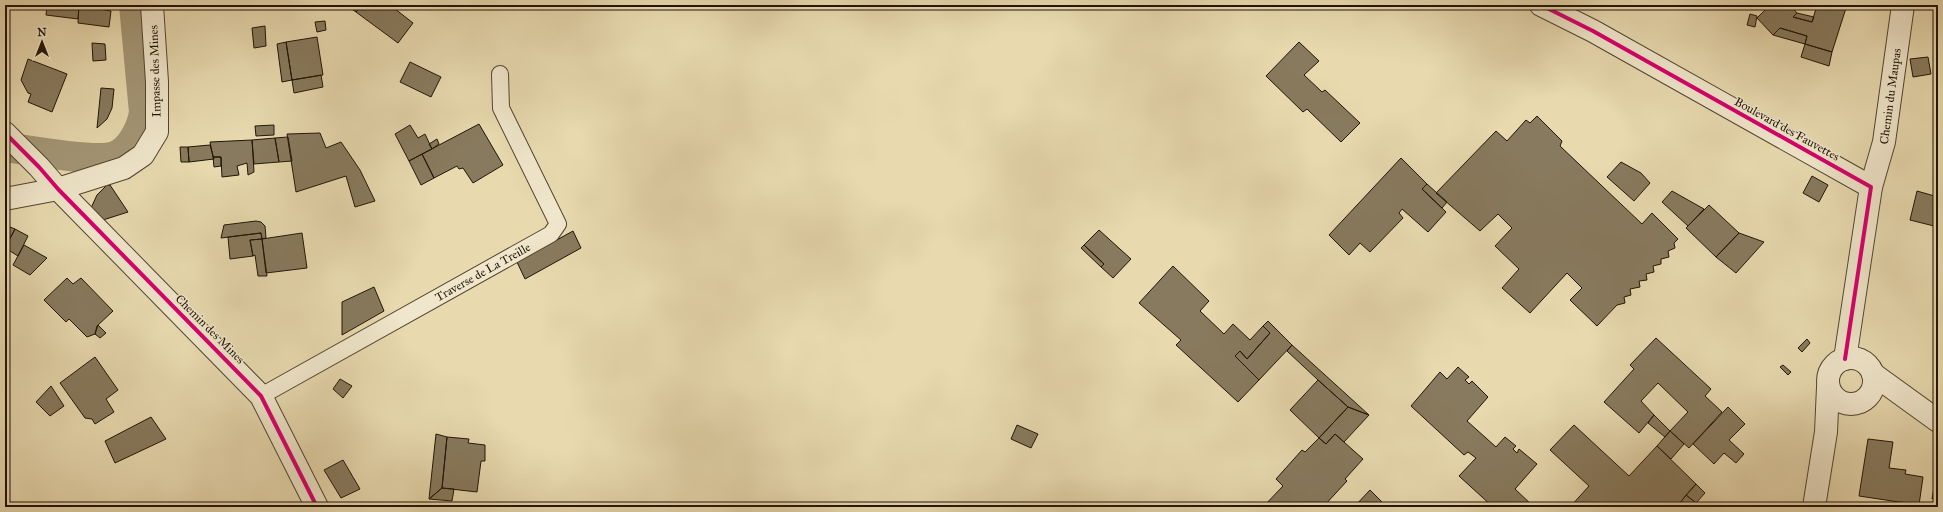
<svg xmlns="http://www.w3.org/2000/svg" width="1943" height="512" font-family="'IM FELL Great Primer',serif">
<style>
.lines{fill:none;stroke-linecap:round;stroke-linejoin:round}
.canal{stroke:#a49676;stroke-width:30}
.building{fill:#887a5e;stroke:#211406}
.lane-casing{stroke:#534530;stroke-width:18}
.street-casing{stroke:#534530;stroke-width:24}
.lane{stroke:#f0e6cb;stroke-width:16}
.street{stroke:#f0e6cb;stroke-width:22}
.cycleway-casing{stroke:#f0e6cb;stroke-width:6}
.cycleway{stroke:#d6006c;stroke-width:4}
.labels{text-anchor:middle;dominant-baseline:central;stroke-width:3;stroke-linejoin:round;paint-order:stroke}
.street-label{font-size:12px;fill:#211406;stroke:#f0e6cb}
</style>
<rect width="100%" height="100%" fill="#e8d9af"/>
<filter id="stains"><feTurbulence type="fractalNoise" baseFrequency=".005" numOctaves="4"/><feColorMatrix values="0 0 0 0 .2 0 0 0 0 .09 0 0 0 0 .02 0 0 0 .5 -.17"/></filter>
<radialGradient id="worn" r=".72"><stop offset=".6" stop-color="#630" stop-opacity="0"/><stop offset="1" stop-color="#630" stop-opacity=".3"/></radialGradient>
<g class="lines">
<!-- canal -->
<path class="canal" d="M5,147C30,150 94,163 115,156C131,150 142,127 144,112L134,5"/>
</g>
<!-- building -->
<path class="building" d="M47,5H79L78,19L46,15Z
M79,5L111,11L109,27L78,23Z
M346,5H362L356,12Z
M362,5H390L413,23L398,43L356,12Z
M1770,5H1790L1797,13L1793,17L1812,22L1817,5H1836L1846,8L1832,52L1805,44L1807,36L1780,28L1773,35L1757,18Z
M1797,13L1814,17L1812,22L1793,17Z
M1750,14L1757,16L1755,27L1747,25Z
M325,21L326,30L317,32L315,22Z
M265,26L266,46L254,48L252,28Z
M1780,28L1807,36L1805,44L1773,35Z
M317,37L323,75L292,80L286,42Z
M286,42L292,80L282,82L277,44Z
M1299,42L1319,61L1304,75L1322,92L1325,90L1360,123L1341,142L1307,109L1303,112L1266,76Z
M92,43L105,44L106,60L93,61Z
M1805,44L1832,52L1829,66L1801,57Z
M1928,57L1931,74L1913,77L1910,59Z
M28,59L67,74L52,112L28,102L31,94L28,93L21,80Z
M410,62L441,77L431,97L400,82Z
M321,75L323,87L294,93L292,80Z
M101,88L114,89L112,108L107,119L97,128Z
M1537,116L1562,141L1560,146L1642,224L1652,213L1678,239L1674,243L1675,248L1668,251L1669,257L1661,259V264L1653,266L1654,272L1646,274L1647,280L1639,281L1640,287L1630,289L1631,295L1624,297L1625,303L1617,305L1597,326L1570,300L1582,288L1567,273L1530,313L1502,288L1519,269L1495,246L1512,228L1498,214L1480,231L1436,193L1496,131L1507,141L1526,120L1530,123Z
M479,124L503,165L473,183L463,168L459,169L457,166L434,178L422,154Z
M274,125V135L256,136L255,126Z
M410,125L418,138L425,134L432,149L409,161L395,134Z
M320,133L326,148L341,142L360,170L375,201L355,207L346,176L296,192L287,134Z
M288,137L292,161L279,162L275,138Z
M275,138L279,162L254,164L252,140Z
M437,139L439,144L432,149L429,144Z
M252,140L254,172L248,175L247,163L237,166L239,175L222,177L221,157H213L210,142Z
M210,145L214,159L189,162L188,147Z
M180,147H188L189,162H181Z
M422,154L434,178L421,185L409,161Z
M213,157H221V166L214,167Z
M1401,158L1427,184L1422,189L1446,212L1428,232L1402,209L1399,213L1403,218L1370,252L1360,243L1349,255L1329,235Z
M1621,162L1641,173L1650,183L1634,201L1607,177Z
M1812,176L1828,185L1819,202L1803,193Z
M1427,184L1447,202L1442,208L1422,189Z
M107,185H110L128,212L103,220L91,208L97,195Z
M1672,191L1704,209L1688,226L1662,202Z
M1917,191L1938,197V227L1910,220Z
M1709,205L1739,233L1716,257L1686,228Z
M256,221L261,222L265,226L266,238L262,239L261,233L221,238L224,225Z
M5,225L15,229L5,248Z
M15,229L28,236L18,256L5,248Z
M1099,230L1131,259L1113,278L1101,267L1104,264L1084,245Z
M573,231L581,248L525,279L517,262Z
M261,233L262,239L250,240L253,256L230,259L228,237Z
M302,233L307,268L266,273L262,239Z
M1739,233L1764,242L1736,273L1716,257Z
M262,239L267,276H258L255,255L253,256L250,240Z
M24,245L47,258L30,275L13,265Z
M1084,245L1104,264L1101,267L1081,248Z
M1173,266L1209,301L1200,311L1224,334L1233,324L1250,340L1263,326L1270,333L1247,359L1240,351L1235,356L1259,380L1238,402L1176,345L1181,340L1139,303Z
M67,278L73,284L81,278L113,311L97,326L95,334L87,337L69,319L66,322L44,300Z
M374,287L384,311L342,335V302Z
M1268,321L1292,345L1259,380L1235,356L1240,351L1247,359L1270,333L1263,326Z
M98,325L106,333L100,338L95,334Z
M1656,338L1711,389L1705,396L1722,412L1689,448L1670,431L1688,412L1658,383L1641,401L1654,415L1639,433L1604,402L1634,369L1630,365Z
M1807,339L1810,343L1802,352L1798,348Z
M1292,345L1369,415L1348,407L1318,380L1287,351Z
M95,357L118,390L106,399L114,412L95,424L92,419L85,418L60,383Z
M1783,365L1791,372L1788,375L1780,367Z
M1458,367L1469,377L1465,380L1469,384L1472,381L1488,397L1467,421L1496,447L1505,437L1516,446L1513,449L1517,453L1519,449L1537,464L1515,489L1534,507H1493L1459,476L1476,458L1468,452L1464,455L1411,406L1440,372L1447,379Z
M340,379L352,386L343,398L333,389Z
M1318,380L1348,407L1319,438L1290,410Z
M51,386L64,406L50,416L36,402Z
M1348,407L1369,415L1344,442L1335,434L1326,444L1319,438Z
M1728,407L1745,424L1729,440L1744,454L1736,463L1724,453L1714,464L1693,444Z
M1654,415L1670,431L1665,437L1648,423Z
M151,417L166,439L115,463L105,441Z
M1017,425L1038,434L1031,448L1011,439Z
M1574,425L1629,476L1657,446L1696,484L1676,507H1570L1589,486L1550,450Z
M1670,431L1684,444L1671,459L1657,446Z
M436,434L447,437L442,488L429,499Z
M1335,434L1363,459L1345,479L1347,481L1323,507H1263L1283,486L1276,479L1302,450L1305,452L1319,438L1326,444Z
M447,437L469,439L468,443L485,445V461H481L477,492L442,488Z
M1868,439L1893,442L1889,468L1906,470L1905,474L1923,477L1919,505L1859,496Z
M343,460L360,489L341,498L324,470Z
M1937,470L1938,491L1932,499Z
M1696,484L1705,493L1696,503L1686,495Z
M442,488L454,489L452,501L429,499Z
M1370,490L1387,507H1354Z
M1686,495L1696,503L1693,507H1677Z
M1900,502L1919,505L1918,507H1899Z"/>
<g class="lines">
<!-- lane casing -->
<g class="lane-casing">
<g id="lane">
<path id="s1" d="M261,396L551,234L558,224L501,108L500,74"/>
</g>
</g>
<!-- street casing -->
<g class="street-casing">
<g id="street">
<path d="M1541,5L1593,31L1871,187L1845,359"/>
<path d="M5,133L39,167L58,189L261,396L317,507"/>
<path id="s2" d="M1871,187L1884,142L1903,5"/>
<path d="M5,199L58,189L124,168L143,155L157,132V82L152,5"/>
<circle cx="1851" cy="381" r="23"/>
<path d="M1873,374L1938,421"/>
<path d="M1814,507L1826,432L1828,387"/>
</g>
</g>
<!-- lane -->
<use href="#lane" class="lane"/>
<!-- street -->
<use href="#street" class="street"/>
<!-- cycleway casing -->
<g class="cycleway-casing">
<path id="cycleway" d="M1541,5L1593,31L1871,187L1845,359
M5,133L39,167L58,189L261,396L317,507"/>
</g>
<!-- cycleway -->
<use href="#cycleway" class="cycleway"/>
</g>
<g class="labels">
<!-- street labels -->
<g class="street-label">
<text transform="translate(155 71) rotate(-92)">Impasse des Mines</text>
<text stroke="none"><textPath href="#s2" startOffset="93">Chemin du Maupas</textPath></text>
<text transform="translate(1787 129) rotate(29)">Boulevard des Fauvettes</text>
<text stroke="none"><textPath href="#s1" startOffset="254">Traverse de La Treille</textPath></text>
<text transform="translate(210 329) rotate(45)">Chemin des Mines</text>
</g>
</g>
<!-- margin -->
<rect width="1943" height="512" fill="none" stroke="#e8d9af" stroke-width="20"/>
<rect x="6" y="6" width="1931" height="500" fill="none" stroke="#211406" stroke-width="2"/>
<rect x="10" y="10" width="1923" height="492" fill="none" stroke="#211406"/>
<!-- north arrow -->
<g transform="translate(42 42)" stroke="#f0e6cb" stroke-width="3" paint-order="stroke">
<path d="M0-3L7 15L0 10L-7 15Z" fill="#211406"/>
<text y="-6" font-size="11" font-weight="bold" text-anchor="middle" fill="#211406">N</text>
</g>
<rect width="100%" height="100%" filter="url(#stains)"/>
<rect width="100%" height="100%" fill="url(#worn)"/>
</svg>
